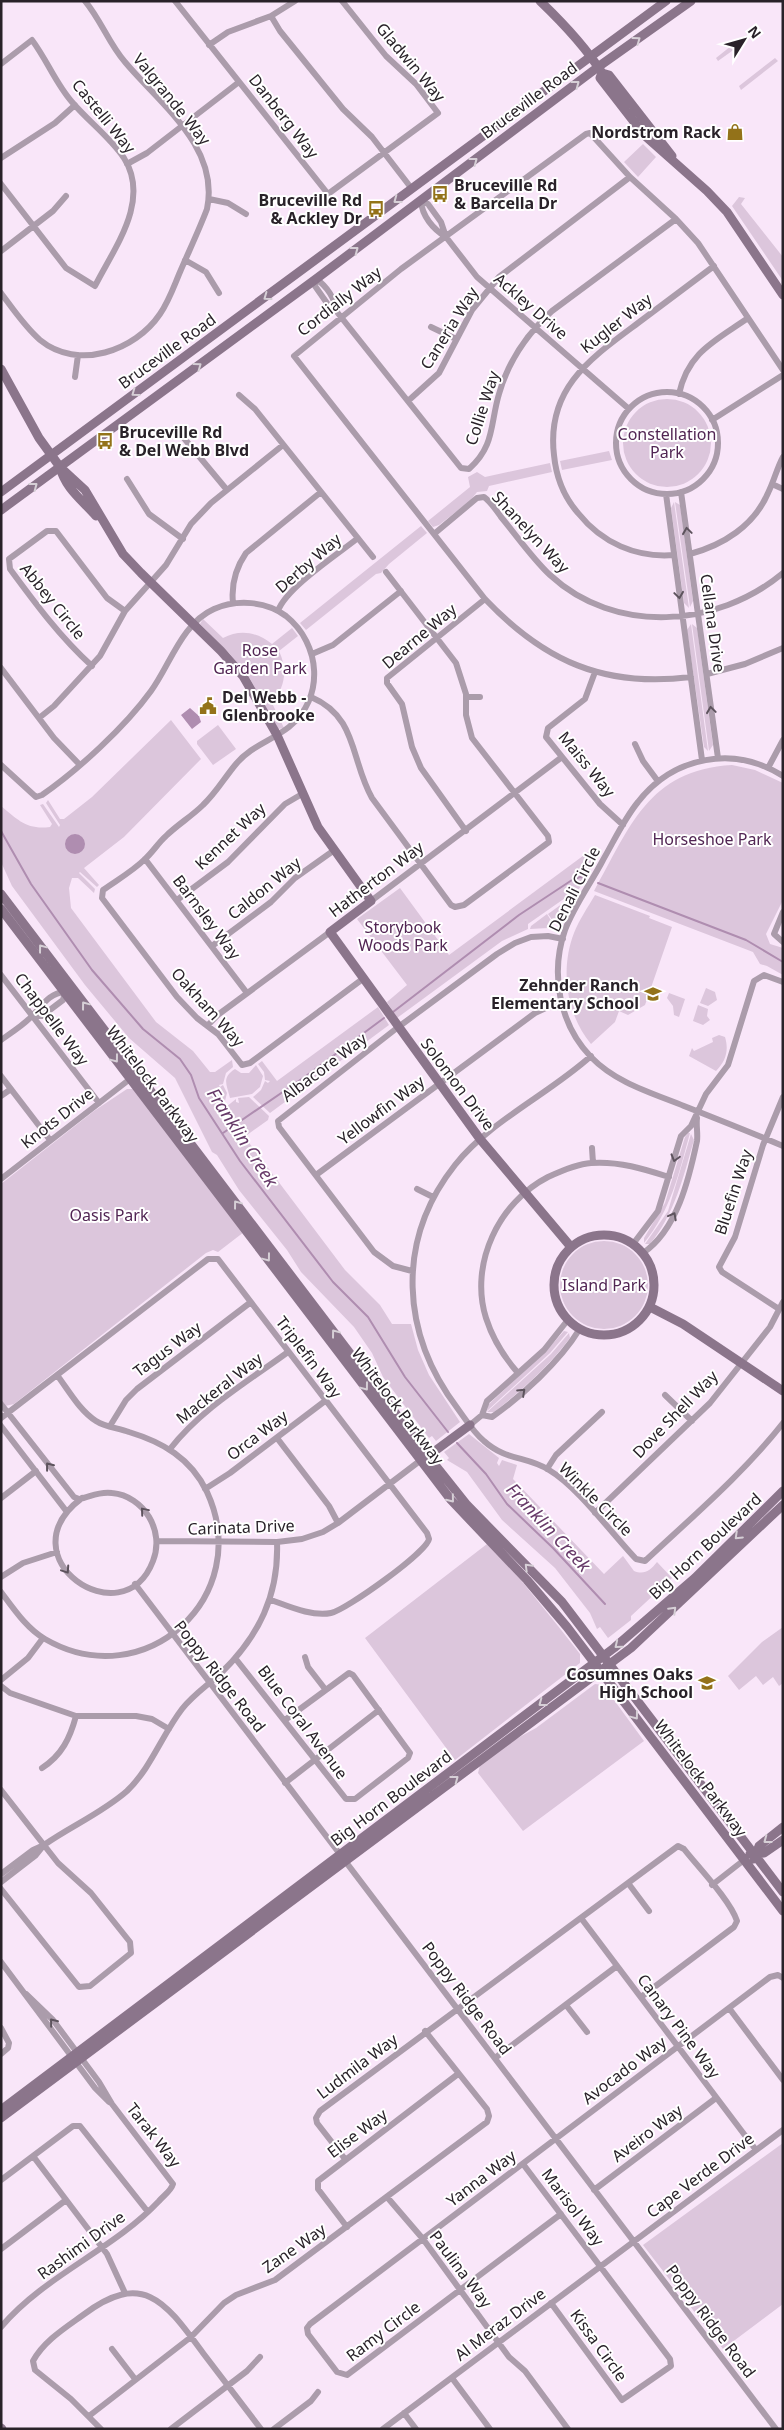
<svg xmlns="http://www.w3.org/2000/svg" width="784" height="2430" font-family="'Noto Sans',sans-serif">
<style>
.green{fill:#dcc6dc}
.water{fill:#af8db0}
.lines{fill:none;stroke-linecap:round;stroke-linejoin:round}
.stream{stroke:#af8db0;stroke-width:2}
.street{stroke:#ab9cab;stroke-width:6}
.secondary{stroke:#8b758b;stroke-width:9}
.oneway{stroke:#d6cfd6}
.oneway2{stroke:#5d535d}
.labels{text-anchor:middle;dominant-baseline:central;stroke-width:4;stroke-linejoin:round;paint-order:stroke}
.street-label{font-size:16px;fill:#292229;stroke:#fff}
.poi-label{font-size:16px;font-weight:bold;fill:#292229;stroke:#fff;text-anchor:end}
.park-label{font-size:16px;fill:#512553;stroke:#fff}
.water-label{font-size:18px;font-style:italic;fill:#673a69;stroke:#fff}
</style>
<rect width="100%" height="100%" fill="#f9e6f9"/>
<!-- green -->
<path class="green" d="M736,42L739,46L718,61L716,58Z
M775,58L778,61L741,90L739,86Z
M643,144L656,157L638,177L624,162Z
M739,197L745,198L741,204L783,257V281L732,206Z
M623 443a44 44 0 1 1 88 0a44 44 0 1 1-88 0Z
M609,451L612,460L562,470L560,461Z
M550,463L552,472L489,486L487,491L477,492L470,501L439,525L433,527L428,521L470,487L468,477L477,472L485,477Z
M674,502L689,608L684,603L671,508Z
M675,502L680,505L693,601L690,607Z
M421,526L427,533L389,564L381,573L376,574L306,630L300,623Z
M203,619L223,638C240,629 257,632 272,644L292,628L298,636L279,651C288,670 285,687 272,703L284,728L278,729L249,677L230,654L200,624Z
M691,624L708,751L704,747L687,630Z
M692,624L697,628L713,745L709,751Z
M171,720L201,759L124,837L84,868L99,885L97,887L80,872L79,873L95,889L94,893L78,878H72L69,888L71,908L156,1022L193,1051L210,1072H215L232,1060L233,1067L226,1073L223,1084L219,1085L220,1087L223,1085L227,1093L224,1105L226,1107L236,1099V1102L239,1103L238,1098L249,1097L269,1116L268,1120L247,1135V1140L345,1270L380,1305L392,1324H411L418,1350L429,1375L460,1422L436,1441L432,1436L429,1438L383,1377L372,1353L354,1327L301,1272L287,1250L239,1190L217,1155L212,1152L175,1078L129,1038L85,985L12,886L1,862V806C18,820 27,830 50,827L52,824L40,805L43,804L59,827L60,825L46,803L48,800L60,819H64L92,797Z
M218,725L236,749L213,765L197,744V741Z
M732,765L755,770L783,783V900L766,934L770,944L783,948V975L767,966L760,964L753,952L594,891C630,827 648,770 732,765Z
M595,847L600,852L575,896H568L528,924V929L502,941L397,1018L387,1002L407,985L357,919L400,888L449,955Z
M595,895L650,916L649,918L672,927L645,1005L628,1015L619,1011L615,1022L591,1044C566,1014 560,969 574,933C579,920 588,907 595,895Z
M570,898H573L562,919L553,921L548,914Z
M547,914L552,922L548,928L530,929L531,926Z
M706,988L715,992L717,1000L708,1006L700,1003Z
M669,993L685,999L679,1017L674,1015L673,1006L667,998Z
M698,1005L708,1009L707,1016L710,1020L703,1025L693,1021Z
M378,1007L389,1025L270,1113L253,1097L261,1090L265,1081L268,1083L270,1081L265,1080L264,1072L258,1064L262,1061L277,1081Z
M719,1035L725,1037C729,1050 726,1061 716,1071L689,1056L692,1048L694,1051L713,1042L712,1038Z
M256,1065L263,1076L260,1087L252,1094L230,1098C227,1085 221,1078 235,1069L241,1073H249Z
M127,1089H133L244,1232L218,1252L213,1250L206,1253L14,1404L5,1406L1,1400V1184L94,1111Z
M688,1133H690C679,1173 671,1210 644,1243V1238L665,1203L685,1137Z
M691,1134L694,1140C683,1178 675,1213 650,1244H645L668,1211Z
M560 1285a44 44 0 1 1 88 0a44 44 0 1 1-88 0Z
M564,1331L568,1332L550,1353L487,1411L488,1405L547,1350Z
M569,1333L570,1338C549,1366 521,1391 494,1412H487L551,1354Z
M469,1434L499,1458L497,1463L499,1466L502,1460L517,1465L513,1479L604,1574L623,1556L634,1571C644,1575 650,1571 657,1562L672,1578L631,1616V1620L608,1638L600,1627L597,1629L590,1613L555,1568L502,1520L467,1472L447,1460L449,1458L444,1452Z
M487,1544L520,1579L558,1626L580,1654V1663L455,1760L365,1638Z
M783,1627V1683L779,1686L773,1677L763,1685L756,1676L739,1690L728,1676L762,1642Z
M595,1684L603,1685L644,1741L523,1831L478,1773L480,1765L516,1739L536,1728Z
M783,2143V2304L723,2349L643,2245Z"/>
<!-- water -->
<path class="water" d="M190,708L199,716L201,722L192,729L181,715Z
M65 844a10 10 0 1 1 20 0a10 10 0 1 1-20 0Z"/>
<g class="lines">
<!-- stream -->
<path class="stream" d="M1,831L31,884L92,970L143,1029L180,1059L191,1075L199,1098L240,1161L333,1282L368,1317L405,1377L448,1432
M598,883L746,940L783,962
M393,1012L519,915L572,880L580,877L585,878
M223,1133L306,1076L384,1018
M457,1443L486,1474L507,1504L553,1548L605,1604"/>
<!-- street -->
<path class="street" d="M175,1L328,194L438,113L416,84L386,56L342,1
M271,16L280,31L343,109L372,137L412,189
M209,45L228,32L271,16L295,1
M1,64L32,40C47,60 56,84 72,102C88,121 110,137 124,158C151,201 114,248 95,286L66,268L1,184
M1,158L55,123L75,105
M127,164L147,153L239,82
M209,199L228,203L246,214
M421,201L428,204L441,222L446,237L477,277L629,409
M421,201C422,216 433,229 446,237
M1,251L53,211L66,196
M185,260L206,272L219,293
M1,293C13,309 25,327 40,340C78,371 135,351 160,314C169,301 174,286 180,272C189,251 199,230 207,209C220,147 160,104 125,62C109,44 101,20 85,1
M337,312C335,299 327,286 316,279L315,286L329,306L337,312L461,468L469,469C495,446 490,424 499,394C508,362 528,333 552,311L676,219
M431,327L456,339
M75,377L78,355
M616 443a51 51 0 1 1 102 0a51 51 0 1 1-102 0Z
M679,394C688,352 715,341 748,318
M239,395L255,409L373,557
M408,401L439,373L472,310L499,277L630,177
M712,420L783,375
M183,437L227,490
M127,479L149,514L183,539
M772,484L783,489
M681,492L718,758
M666,494L702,760
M434,534L477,498L484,497C491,502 496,510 501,517C517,536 532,558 550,575C615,635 717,628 783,573
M690,554C723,545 754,526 768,493C774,481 777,468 783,457
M674,555C636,558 602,543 578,513C564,497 556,476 554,455C546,388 591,358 638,323C663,304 689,285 714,266
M233,603C231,584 235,569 246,553L321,492
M278,611C286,588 338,554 358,538
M312,654L333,645L401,591
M92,666C60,637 35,603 10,569L9,559L47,531H56L107,598L125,611
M1,668L54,738L80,765
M595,672L585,699L548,728L546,737L600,804L623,825
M707,674L745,664L783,648
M691,677C604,688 544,661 485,599L294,356L401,269L586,134L590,133L630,177L676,219L698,243L783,370
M311,697C358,717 350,759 372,798L451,905L455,907L464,905L549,842L548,836L472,738L466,715V694L456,663L386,572
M466,697H480
M39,718L54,706L100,656L125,611L166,565L191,524L211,503L283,445
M635,744L643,761L657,780
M1,765L36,797L42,795C78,770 125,727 151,691C170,665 182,623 214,609C237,599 266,601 286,616C321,644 325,698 289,727C271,741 251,746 236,764C225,777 216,793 203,805C192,816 177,825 166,836C158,843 153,852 145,859C133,871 117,880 103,890L102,898L177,997L197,1018L218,1034L242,1065L250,1063L364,978
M768,768L783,740
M783,776C734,745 674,756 638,802C624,819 614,841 603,860C591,883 574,906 565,930C550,973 559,1024 591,1057C616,1083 652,1093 684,1106C717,1119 750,1132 783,1146
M466,831L421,768L412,747L402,704L387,683V678L485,599
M145,859L247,993
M177,900L228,862L285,804L302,794
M371,901L562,757
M783,912L774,934L783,942
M212,946L271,902L295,878L333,851
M1,975L99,1103
M208,1025L219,1014L330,932
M1,1040C11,1033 22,1026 30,1018C41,1008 48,993 65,992L63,1000L42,1016H32
M591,1056C549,1094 490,1121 455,1165C395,1241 401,1334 458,1409C466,1420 474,1433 484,1441C506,1461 527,1456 549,1470C578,1487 612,1534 636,1559L645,1561C692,1517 743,1474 783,1423
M1,1076L50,1140
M1,1096L11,1089
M592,1148L593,1163
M316,1175L535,1013L561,1001
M1,1179L130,1079
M417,1189L433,1197
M633,1244L658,1211L681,1136L691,1126L706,1094L728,1065L754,981L764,975L783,982
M643,1253C677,1230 689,1179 697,1141C698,1134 696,1125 697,1118
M412,1271L393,1266L374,1252L279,1127L278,1121L397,1028L497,954L515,943L531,937L548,936L563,939
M779,1309L722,1272L719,1267L735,1237L763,1145L783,1097
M518,1373C504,1357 493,1340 486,1318C469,1264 499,1202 548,1177C561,1171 577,1164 591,1163C619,1161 644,1169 669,1177
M665,1395L692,1421
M1,1404L74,1497L79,1499C90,1497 99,1491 112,1493C144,1496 165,1531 153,1561C123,1639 3,1557 82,1498
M482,1415L492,1417C522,1396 560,1361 579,1330
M482,1415L487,1401L544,1350L567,1321
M1,1418L208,1259H218L427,1533L429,1539C427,1552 346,1610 331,1613C312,1617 288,1606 271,1600
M470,1425L482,1415
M1,1426L67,1512
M110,1426L126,1400L137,1389L251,1302
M277,1438L329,1506L338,1523
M170,1449C201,1409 247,1382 288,1352
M547,1469L556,1455L602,1412
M205,1489L230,1473L325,1401
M1,1498L36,1471
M595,1513L710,1403L770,1327L783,1302
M157,1541L277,1542L302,1539L323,1532L338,1523L421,1460
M1,1577L23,1563L57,1552
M135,1584L776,2429
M1,1592C13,1608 27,1629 45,1639C145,1697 255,1596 207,1492C191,1458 162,1442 129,1432C118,1428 105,1427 96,1421C80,1411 69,1391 57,1375
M305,1657L308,1667L325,1689
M235,1658L346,1799H355L408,1758L410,1753L353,1675L349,1673L285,1720
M1,1680L28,1658L43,1638
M1,1686L10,1693L76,1716H136L152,1719L169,1729
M42,1768C62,1755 70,1738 76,1716
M285,1783L379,1710
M1,1790L58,1863L91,1893L130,1942L131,1953L90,1986L79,1987L1,1889
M1,1874L33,1850L44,1845
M1,1882L36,1855L44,1845C71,1826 102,1813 127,1791C151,1768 162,1735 182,1709C193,1695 208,1685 221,1673C259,1636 279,1595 277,1542
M628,1883L649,1911
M712,1885L744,1860
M581,1918L756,2150
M1,1962L95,2088L109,2102
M566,2005L587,2032
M729,2008L783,2080
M1,2028L9,2043L8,2048L1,2054
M495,2058L617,1966
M33,2156L107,2254L125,2293
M345,2159L317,2123L316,2118L320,2111L678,1846L684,1849C698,1867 730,1900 737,1921L734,1927L641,1997
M523,2164L670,2359L671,2366L622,2400L551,2303
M1,2180L73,2126H80L148,2212
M594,2190L716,2098
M387,2197L423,2239L509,2357L525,2371L568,2429
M561,2214L347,2375L337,2372L308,2334L307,2328L310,2324L770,1977L778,1975L783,1978
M347,2227L318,2189V2181L458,2074
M1,2249L66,2200
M1,2327C45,2275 113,2250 159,2201C164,2195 171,2191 173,2184L112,2104L99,2082L53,2020L26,1994
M112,2349L135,2379
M452,2378L490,2429
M404,2413L416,2429
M89,2416L191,2337L224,2303L236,2295L275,2280L487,2122L489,2116L487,2109L425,2031
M101,2429L71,2399L35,2370L33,2361C44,2341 65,2328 83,2315C144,2269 166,2303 203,2353C222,2378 241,2403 261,2429
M171,2429L247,2371L260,2357
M274,2429L311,2401L318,2392
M383,2429L783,2130"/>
<!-- secondary -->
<path class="secondary" d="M540,1C563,23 585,46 602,73L600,78L645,136L707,191L727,212L783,295
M602,73L609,75L672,156
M1,369L39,438L60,467L85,490L123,554L141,573L221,651L243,676L277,735L318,827L371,901L330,932L480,1139L571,1247
M60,467C65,488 82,500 96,516
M1,492L666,1
M1,510L316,279L598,67L691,1
M1,894L428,1456L467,1505L562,1602L783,1892
M1,909L451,1500L527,1580L567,1627L783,1911
M554 1285a50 50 0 1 1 100 0a50 50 0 1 1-100 0Z
M650,1307L683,1324L783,1391
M424,1459L470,1425
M750,1854L764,1853L783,1840
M754,1859L759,1846L783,1827
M1,2110L614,1648L695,1578L783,1491
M1,2118L631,1648L783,1505
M1,2428L2,2429"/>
</g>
<!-- one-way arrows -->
<defs><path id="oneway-chevron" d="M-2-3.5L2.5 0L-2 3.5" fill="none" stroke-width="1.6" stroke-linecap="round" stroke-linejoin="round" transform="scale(1.25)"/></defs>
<g class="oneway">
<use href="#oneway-chevron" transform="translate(637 40) rotate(-36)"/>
<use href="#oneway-chevron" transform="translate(576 84) rotate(-37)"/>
<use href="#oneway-chevron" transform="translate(474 161) rotate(-37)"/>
<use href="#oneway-chevron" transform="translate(397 200) rotate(143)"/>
<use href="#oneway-chevron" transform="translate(355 250) rotate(-37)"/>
<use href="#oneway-chevron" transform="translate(267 297) rotate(144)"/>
<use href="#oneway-chevron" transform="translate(198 366) rotate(-36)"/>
<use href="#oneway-chevron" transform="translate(135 393) rotate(144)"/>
<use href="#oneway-chevron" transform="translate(34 486) rotate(-37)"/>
<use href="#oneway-chevron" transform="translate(42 948) rotate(-127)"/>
<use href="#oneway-chevron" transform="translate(85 1005) rotate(-127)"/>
<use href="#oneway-chevron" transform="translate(115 1059) rotate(53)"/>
<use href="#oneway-chevron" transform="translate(237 1204) rotate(-127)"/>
<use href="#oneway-chevron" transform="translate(267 1258) rotate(53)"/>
<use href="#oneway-chevron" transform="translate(335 1333) rotate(-127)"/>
<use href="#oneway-chevron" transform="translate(365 1387) rotate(53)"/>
<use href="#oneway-chevron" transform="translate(451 1499) rotate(51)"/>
<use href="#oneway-chevron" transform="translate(738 1536) rotate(136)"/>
<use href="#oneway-chevron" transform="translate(528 1567) rotate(-135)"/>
<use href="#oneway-chevron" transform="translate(673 1610) rotate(-45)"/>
<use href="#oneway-chevron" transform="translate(618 1645) rotate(141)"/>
<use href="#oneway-chevron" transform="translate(542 1703) rotate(143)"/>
<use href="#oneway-chevron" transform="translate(635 1716) rotate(53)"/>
<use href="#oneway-chevron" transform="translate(455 1779) rotate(-37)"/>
<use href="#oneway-chevron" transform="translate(767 1840) rotate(143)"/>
</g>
<g class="oneway2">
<use href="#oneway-chevron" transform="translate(687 531) rotate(-98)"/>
<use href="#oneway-chevron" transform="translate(679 595) rotate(82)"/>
<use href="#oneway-chevron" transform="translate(711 710) rotate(-98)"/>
<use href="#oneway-chevron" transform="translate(675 1158) rotate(106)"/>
<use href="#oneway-chevron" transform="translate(673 1216) rotate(-62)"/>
<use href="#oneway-chevron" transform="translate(522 1392) rotate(-43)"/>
<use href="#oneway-chevron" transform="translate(49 1466) rotate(-128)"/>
<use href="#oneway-chevron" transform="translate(144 1511) rotate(-130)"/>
<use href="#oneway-chevron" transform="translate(66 1570) rotate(56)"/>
<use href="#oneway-chevron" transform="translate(53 2022) rotate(-129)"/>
</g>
<!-- icons -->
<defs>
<g id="shop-bare" transform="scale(1.35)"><path d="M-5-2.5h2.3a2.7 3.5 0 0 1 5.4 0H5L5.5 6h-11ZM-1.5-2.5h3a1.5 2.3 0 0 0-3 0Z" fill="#937219" stroke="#fff" stroke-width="2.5" paint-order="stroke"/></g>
<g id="bus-bare" transform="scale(1.35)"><path d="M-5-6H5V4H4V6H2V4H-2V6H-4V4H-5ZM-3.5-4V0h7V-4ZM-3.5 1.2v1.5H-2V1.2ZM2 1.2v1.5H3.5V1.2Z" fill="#937219" stroke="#fff" stroke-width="2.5" paint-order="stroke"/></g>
<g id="civic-bare" transform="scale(1.35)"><path d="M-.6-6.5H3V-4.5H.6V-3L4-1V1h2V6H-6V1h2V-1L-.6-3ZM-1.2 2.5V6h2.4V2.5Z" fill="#937219" stroke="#fff" stroke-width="2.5" paint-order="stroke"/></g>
<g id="school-bare" transform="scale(1.35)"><path d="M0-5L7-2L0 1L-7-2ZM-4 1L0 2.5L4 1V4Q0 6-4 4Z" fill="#937219" stroke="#fff" stroke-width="2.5" paint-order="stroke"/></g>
</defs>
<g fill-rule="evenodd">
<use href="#shop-bare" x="735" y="132"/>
<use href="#bus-bare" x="440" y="194"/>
<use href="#bus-bare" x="376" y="209"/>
<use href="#bus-bare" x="105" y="441"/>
<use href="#civic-bare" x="208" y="706"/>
<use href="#school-bare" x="653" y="994"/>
<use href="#school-bare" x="707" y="1683"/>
</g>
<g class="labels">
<!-- street labels -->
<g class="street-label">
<text transform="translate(411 62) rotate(50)">Gladwin Way</text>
<text transform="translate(172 99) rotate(51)">Valgrande Way</text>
<text transform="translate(529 100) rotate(-37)">Bruceville Road</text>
<text transform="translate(104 116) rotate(51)">Castelli Way</text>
<text transform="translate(284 116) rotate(52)">Danberg Way</text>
<text transform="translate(339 301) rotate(-38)">Cordially Way</text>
<text transform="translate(531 306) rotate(41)">Ackley Drive</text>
<text transform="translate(616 323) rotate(-38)">Kugler Way</text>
<text transform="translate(449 328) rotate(-58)">Caneria Way</text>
<text transform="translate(167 351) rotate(-36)">Bruceville Road</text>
<text transform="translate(482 408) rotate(-72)">Collie Way</text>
<text transform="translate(531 532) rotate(47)">Shanelyn Way</text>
<text transform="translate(308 563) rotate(-41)">Derby Way</text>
<text transform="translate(53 601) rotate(51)">Abbey Circle</text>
<text transform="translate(713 623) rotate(82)">Cellana Drive</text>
<text transform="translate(419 636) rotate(-40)">Dearne Way</text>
<text transform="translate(587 764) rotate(51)">Maiss Way</text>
<text transform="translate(230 836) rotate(-43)">Kennet Way</text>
<text transform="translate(376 879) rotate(-37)">Hatherton Way</text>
<text transform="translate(264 888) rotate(-39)">Caldon Way</text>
<text transform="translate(574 889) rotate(-63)">Denali Circle</text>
<text transform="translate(207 917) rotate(53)">Barnsley Way</text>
<text transform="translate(208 1007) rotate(48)">Oakham Way</text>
<text transform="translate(52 1019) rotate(53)">Chappelle Way</text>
<text transform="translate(324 1067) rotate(-37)">Albacore Way</text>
<text transform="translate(153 1084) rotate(53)">Whitelock Parkway</text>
<text transform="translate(458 1084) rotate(53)">Solomon Drive</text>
<text transform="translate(381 1110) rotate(-37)">Yellowfin Way</text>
<text transform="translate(57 1118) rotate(-38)">Knots Drive</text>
<text transform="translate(733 1192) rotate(-72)">Bluefin Way</text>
<text transform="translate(167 1349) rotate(-37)">Tagus Way</text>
<text transform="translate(309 1357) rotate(53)">Triplefin Way</text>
<text transform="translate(219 1388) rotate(-38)">Mackeral Way</text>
<text transform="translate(398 1406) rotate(53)">Whitelock Parkway</text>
<text transform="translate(675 1414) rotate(-46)">Dove Shell Way</text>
<text transform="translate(257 1435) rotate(-37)">Orca Way</text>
<text transform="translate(596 1499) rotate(45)">Winkle Circle</text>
<text transform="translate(241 1527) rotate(-2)">Carinata Drive</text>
<text transform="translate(705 1546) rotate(-43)">Big Horn Boulevard</text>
<text transform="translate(220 1676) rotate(52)">Poppy Ridge Road</text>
<text transform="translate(303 1722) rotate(53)">Blue Coral Avenue</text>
<text transform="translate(701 1778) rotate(53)">Whitelock Parkway</text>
<text transform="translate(391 1798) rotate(-37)">Big Horn Boulevard</text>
<text transform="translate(467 1998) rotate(53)">Poppy Ridge Road</text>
<text transform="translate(679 2026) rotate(53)">Canary Pine Way</text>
<text transform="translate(357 2066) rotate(-37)">Ludmila Way</text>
<text transform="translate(624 2070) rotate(-37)">Avocado Way</text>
<text transform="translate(357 2133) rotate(-37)">Elise Way</text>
<text transform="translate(647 2133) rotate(-37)">Aveiro Way</text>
<text transform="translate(154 2135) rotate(52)">Tarak Way</text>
<text transform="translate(700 2175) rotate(-37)">Cape Verde Drive</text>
<text transform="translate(481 2178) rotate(-37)">Yanna Way</text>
<text transform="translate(573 2207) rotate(53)">Marisol Way</text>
<text transform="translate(81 2245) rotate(-36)">Rashimi Drive</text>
<text transform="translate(294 2248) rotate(-35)">Zane Way</text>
<text transform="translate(461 2269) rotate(53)">Paulina Way</text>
<text transform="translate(711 2321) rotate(53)">Poppy Ridge Road</text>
<text transform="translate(500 2324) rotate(-37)">Al Meraz Drive</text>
<text transform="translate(383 2331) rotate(-37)">Ramy Circle</text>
<text transform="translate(599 2345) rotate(54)">Kissa Circle</text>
</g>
<!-- poi labels -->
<g class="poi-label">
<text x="721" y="132">Nordstrom Rack</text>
<text x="454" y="185" text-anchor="start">Bruceville Rd<tspan x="454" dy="18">&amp; Barcella Dr</tspan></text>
<text x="362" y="200">Bruceville Rd<tspan x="362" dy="18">&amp; Ackley Dr</tspan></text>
<text x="119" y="432" text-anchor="start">Bruceville Rd<tspan x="119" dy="18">&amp; Del Webb Blvd</tspan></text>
<text x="222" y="697" text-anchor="start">Del Webb -<tspan x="222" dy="18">Glenbrooke</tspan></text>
<text x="639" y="985">Zehnder Ranch<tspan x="639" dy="18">Elementary School</tspan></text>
<text x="693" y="1674">Cosumnes Oaks<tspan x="693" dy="18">High School</tspan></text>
</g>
<!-- park labels -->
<g class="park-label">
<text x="667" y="434">Constellation<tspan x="667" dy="18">Park</tspan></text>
<text x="260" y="650">Rose<tspan x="260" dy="18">Garden Park</tspan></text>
<text x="712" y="839">Horseshoe Park</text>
<text x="403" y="927">Storybook<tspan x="403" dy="18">Woods Park</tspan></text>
<text x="109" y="1215">Oasis Park</text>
<text x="604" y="1285">Island Park</text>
</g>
<!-- water labels -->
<g class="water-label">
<text transform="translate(243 1137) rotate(57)">Franklin Creek</text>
<text transform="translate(549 1527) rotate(47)">Franklin Creek</text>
</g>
</g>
<!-- border -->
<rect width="784" height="2430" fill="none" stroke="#292229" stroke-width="5"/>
<!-- north arrow -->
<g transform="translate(744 40) rotate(53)" stroke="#ffffff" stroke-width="4" paint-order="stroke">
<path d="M0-4L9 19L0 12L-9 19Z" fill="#292229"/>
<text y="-8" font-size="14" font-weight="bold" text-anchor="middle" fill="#292229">N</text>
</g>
</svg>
